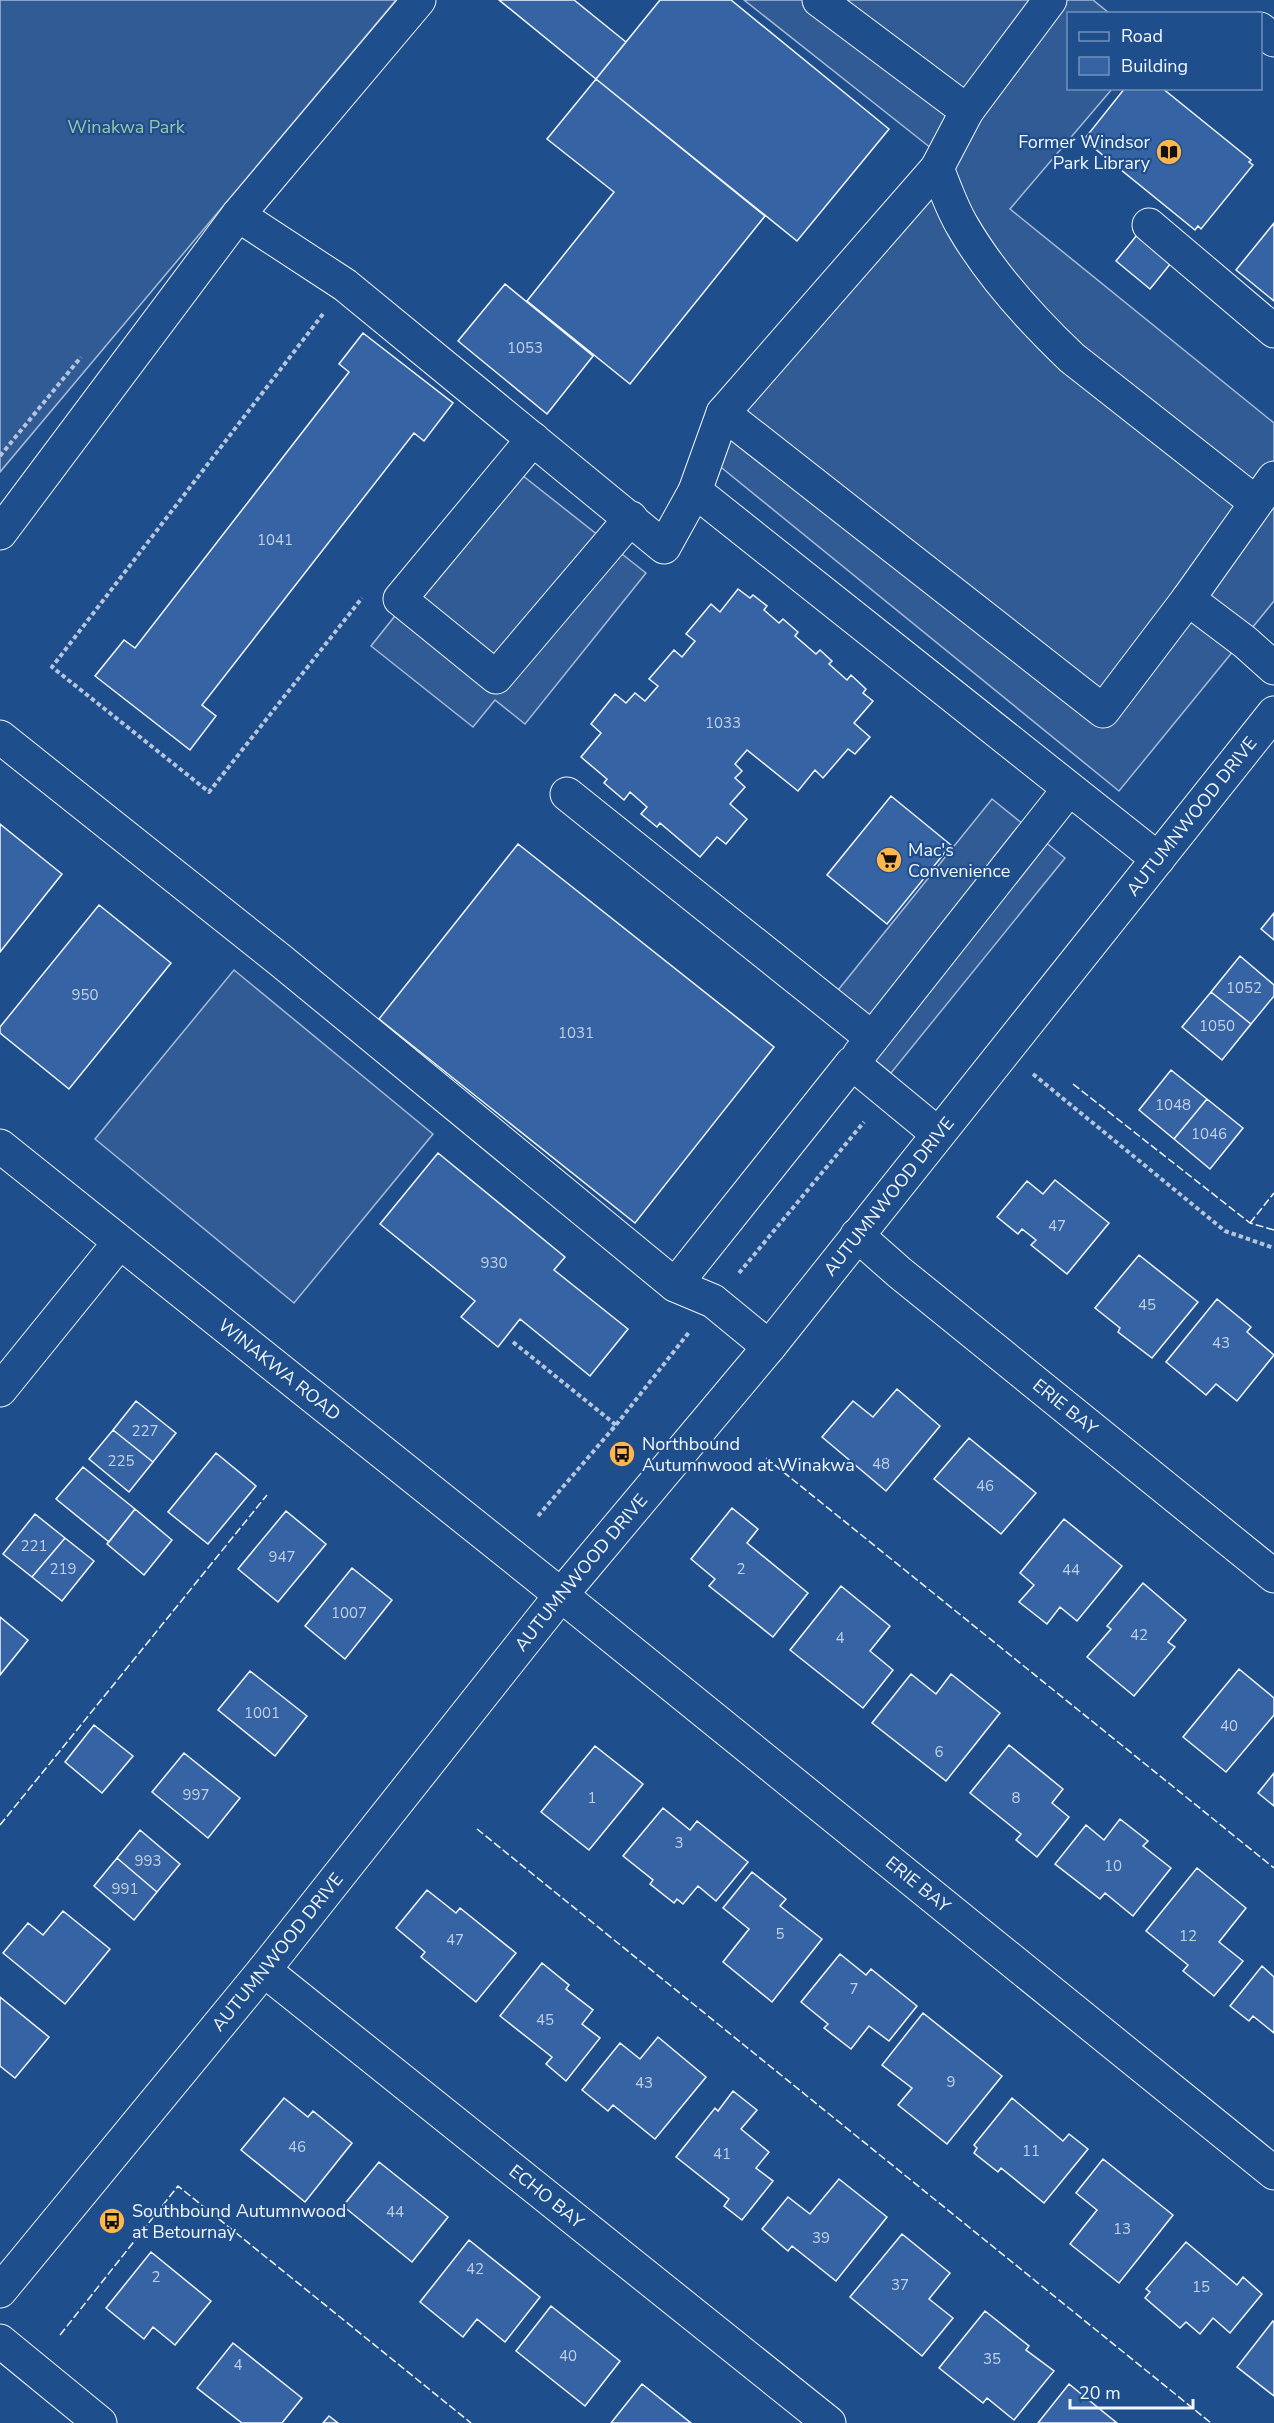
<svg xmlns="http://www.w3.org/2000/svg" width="1274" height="2423" font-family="'Nunito Sans',sans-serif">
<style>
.built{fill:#305b95;stroke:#a8bbd7;stroke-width:1.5}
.building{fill:#3563a3;stroke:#f2f6ff;stroke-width:1.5}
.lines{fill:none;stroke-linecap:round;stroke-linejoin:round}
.minor-casing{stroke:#f2f6ff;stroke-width:35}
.path{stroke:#b3c4dc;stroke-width:4;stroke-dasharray:4.5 3;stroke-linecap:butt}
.minor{stroke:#1f4e8c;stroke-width:33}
.fence{stroke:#f2f6ff;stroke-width:1.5;stroke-dasharray:8 3;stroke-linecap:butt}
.labels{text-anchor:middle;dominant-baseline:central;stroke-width:4.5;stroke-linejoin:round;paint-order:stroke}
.number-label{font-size:15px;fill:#c3d1e8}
.park-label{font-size:18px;fill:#97c8a6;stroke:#1f4e8c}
.poi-label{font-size:18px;fill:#f2f6ff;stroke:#1f4e8c;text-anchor:start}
.street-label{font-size:18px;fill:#f2f6ff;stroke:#1f4e8c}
</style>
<rect width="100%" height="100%" fill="#1f4e8c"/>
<!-- built -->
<path class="built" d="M0,0H396L0,472Z
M744,0H1093L1109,13L1068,14V88L1112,89L1010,209L1274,423V601L1119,791L706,455L946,160Z
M513,468L646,573L525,724L495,700L473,727L371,646Z
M992,799L1065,858L891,1073L818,1015Z
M234,970L433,1134L294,1303L95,1139Z"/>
<!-- building -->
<path class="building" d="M499,0H574L626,42L596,79Z
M660,0H731L889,129L797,241L596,79Z
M596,79L765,216L630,384L527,301L614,192L547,139Z
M1125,88H1162L1251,160L1249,162L1253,165L1201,229L1198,226L1195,230L1088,143L1090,140L1086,137Z
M1274,223V301L1236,270Z
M1137,235L1171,263L1150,289L1116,261Z
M505,284L593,356L547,414L458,341Z
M363,333L453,403L424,441L414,433L202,705L216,716L190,750L95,676L124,640L135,648L349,372L339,364Z
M738,589L750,598L753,595L767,606L764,610L779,623L783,619L798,632L795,636L816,654L820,650L832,661L829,664L847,680L851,675L866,689L863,693L873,701L854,723L870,737L855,754L848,749L823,778L815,770L798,791L747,750L735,764L742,771L735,778L745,787L730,804L747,819L726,844L717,837L700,857L660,823L657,827L641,814L647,807L630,792L624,800L604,783L607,779L581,757L601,733L591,724L615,694L626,703L635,693L645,701L658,686L649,679L674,650L682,657L695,641L686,634L711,604L720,612Z
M891,796L951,845L887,924L827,875Z
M0,824L62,874L0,952Z
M518,844L774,1047L635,1223L379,1019Z
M99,905L171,963L69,1089L0,1033V1027Z
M1274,913V940L1261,929Z
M1240,956L1274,985V996L1251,1024L1211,992Z
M1211,992L1251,1024L1222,1060L1182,1027Z
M1171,1070L1207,1099L1174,1139L1139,1110Z
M1207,1099L1243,1128L1210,1169L1174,1139Z
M438,1153L565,1257L554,1270L628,1329L590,1376L520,1319L498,1347L461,1317L475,1301L380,1224Z
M1055,1180L1109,1223L1067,1274L1031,1245L1036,1240L1022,1229L1018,1234L997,1217L1027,1181L1043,1194Z
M1139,1255L1198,1302L1152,1358L1118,1332L1120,1328L1095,1308Z
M1217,1299L1251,1327L1247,1332L1274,1355L1237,1401L1216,1384L1206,1395L1166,1362Z
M897,1389L940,1426L886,1491L822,1437L853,1401L873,1417Z
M136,1401L176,1433L153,1462L113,1430Z
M113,1430L153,1462L129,1492L89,1459Z
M969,1438L1036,1493L1001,1534L934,1479Z
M216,1453L256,1486L208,1544L168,1512Z
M83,1467L135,1509L109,1542L56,1499Z
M732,1508L758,1529L747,1543L808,1593L773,1637L709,1586L715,1579L691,1559Z
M135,1509L172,1540L144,1575L107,1544Z
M286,1511L326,1544L278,1602L238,1569Z
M35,1514L65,1538L32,1577L3,1554Z
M1064,1519L1122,1566L1077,1621L1060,1607L1047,1624L1019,1602L1034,1585L1020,1573Z
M65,1538L94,1561L62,1601L32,1577Z
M352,1568L392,1600L345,1659L305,1626Z
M1143,1583L1186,1620L1168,1642L1175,1647L1134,1696L1087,1657L1111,1629L1107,1626Z
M841,1586L890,1626L870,1651L893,1670L863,1708L790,1650Z
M0,1617L28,1640L0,1675Z
M1239,1669L1274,1698V1715L1226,1772L1183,1737Z
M250,1671L307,1716L275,1756L218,1710Z
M911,1674L936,1694L951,1674L1000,1713L946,1781L872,1723Z
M94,1725L133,1756L102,1793L65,1762Z
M1009,1745L1063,1789L1052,1803L1069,1817L1037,1857L1016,1840L1021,1834L970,1793Z
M595,1746L643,1784L589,1850L541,1812Z
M184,1753L240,1798L208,1838L152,1792Z
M1274,1773V1806L1258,1793Z
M663,1808L690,1830L697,1821L748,1862L716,1901L698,1886L683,1904L677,1899L674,1903L650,1884L653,1880L623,1856Z
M1120,1819L1148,1841L1143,1846L1171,1868L1133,1916L1105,1893L1100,1899L1055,1864L1086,1825L1104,1840Z
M140,1830L180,1864L157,1892L117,1858Z
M117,1858L157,1892L134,1920L94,1886Z
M1197,1868L1246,1908L1219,1942L1243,1961L1214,1996L1183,1971L1188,1965L1146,1931Z
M752,1872L786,1899L780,1906L822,1939L772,2002L723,1962L749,1929L723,1908Z
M427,1890L456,1913L460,1908L516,1953L476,2002L421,1957L425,1952L396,1928Z
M63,1911L110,1949L65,2004L3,1953L28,1923L43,1935Z
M840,1954L866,1975L871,1969L917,2006L889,2041L869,2026L851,2049L824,2028L828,2024L801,2002Z
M542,1963L569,1985L566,1989L593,2010L582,2024L600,2038L566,2081L546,2064L552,2057L500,2016Z
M1262,1966L1274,1977V2033L1253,2016L1249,2021L1230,2006Z
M0,1997L49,2037L15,2078L0,2066Z
M923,2013L1002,2076L947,2144L898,2105L912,2088L882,2065Z
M658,2037L706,2077L655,2139L613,2105L608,2111L582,2090L620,2043L640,2059Z
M733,2091L757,2110L741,2129L769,2152L756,2168L773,2181L742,2220L724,2206L729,2199L676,2157L715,2108L718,2111Z
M284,2098L308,2117L313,2111L352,2143L305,2202L241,2150Z
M1012,2098L1063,2141L1069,2134L1088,2149L1044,2203L1001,2168L998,2172L974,2153L977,2148L974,2145Z
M1103,2159L1173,2215L1119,2283L1070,2244L1097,2210L1076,2193Z
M379,2162L448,2217L412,2262L343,2206Z
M839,2179L887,2217L836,2281L792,2246L788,2251L762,2229L788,2197L810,2214Z
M902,2234L950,2273L929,2299L953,2318L922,2356L850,2297Z
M469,2240L540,2297L505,2342L477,2319L463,2337L420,2302Z
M1186,2242L1237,2285L1243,2277L1262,2294L1230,2333L1213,2318L1200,2334L1186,2322L1180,2328L1145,2298L1150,2292L1146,2289Z
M151,2252L211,2301L175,2345L153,2327L144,2339L106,2308Z
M551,2306L620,2361L585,2406L516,2351Z
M985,2311L1029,2346L1026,2350L1054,2371L1014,2420L987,2398L983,2403L939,2368Z
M1273,2321L1274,2322V2396L1237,2367Z
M233,2343L302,2398L282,2423H242L197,2388Z
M642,2384L691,2423H611Z
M1069,2384L1117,2423H1038Z
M329,2416L338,2423H323Z"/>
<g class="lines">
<!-- minor casing -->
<g class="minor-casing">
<g id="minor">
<path d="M819,0L967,111"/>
<path d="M1050,0L967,111L937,168L723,413L1103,711L1188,599"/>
<path d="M1260,29L1274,40"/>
<path d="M937,168C945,188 952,209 963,227C991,275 1032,320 1072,358L1255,502"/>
<path d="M238,215L345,285L664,547L695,491L723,413"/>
<path d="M1149,225L1274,331"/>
<path d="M533,439L400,599L496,677L631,518"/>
<path d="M1274,478L1188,599L1245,642L1274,668"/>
<path d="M695,491L1158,859"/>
<path d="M0,533L238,215L419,0"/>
<path d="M0,737L280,960L675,1285"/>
<path d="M567,794L872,1038"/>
<path d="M859,1055L1069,789"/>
<path id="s1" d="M0,1146L561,1595L1274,2173"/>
<path id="s2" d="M857,1235L900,1273L1274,1576"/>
<path d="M769,1347L713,1301L675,1285L852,1063L938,1134"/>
<path d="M0,1390L119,1243"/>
<path id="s3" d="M264,1970L829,2423"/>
<path id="s4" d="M0,2291L264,1970L561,1595L769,1347L1274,713"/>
<path d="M0,2341L100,2423"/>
</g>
</g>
<!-- path -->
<path class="path" d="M323,314L52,667L209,792L362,598
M0,456L81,357
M1033,1074L1225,1231L1274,1248
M739,1273L864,1122
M513,1342L616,1425
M538,1516L616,1425L690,1331"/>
<!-- minor -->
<use href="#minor" class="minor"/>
<!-- fence -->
<path class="fence" d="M1073,1084L1250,1223L1274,1230
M1250,1223L1274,1193
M766,1458L1274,1868
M0,1825L267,1495
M477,1829L1211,2423
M60,2335L178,2186L471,2423"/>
</g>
<!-- icons -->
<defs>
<g id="library-disc" transform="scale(1.35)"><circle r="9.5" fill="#ffb74d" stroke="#1f4e8c"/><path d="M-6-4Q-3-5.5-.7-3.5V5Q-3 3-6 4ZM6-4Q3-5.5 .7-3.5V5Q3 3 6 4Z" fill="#111"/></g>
<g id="supermarket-disc" transform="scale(1.35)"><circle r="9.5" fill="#ffb74d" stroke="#1f4e8c"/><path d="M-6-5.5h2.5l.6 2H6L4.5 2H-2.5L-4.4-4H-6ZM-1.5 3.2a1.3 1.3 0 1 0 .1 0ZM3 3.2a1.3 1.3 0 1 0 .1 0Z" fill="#111"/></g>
<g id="bus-disc" transform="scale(1.35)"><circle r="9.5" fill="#ffb74d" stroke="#1f4e8c"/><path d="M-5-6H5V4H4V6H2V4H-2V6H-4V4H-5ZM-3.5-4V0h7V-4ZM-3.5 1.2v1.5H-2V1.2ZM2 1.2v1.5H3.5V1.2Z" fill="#111"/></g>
</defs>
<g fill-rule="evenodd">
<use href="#library-disc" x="1169" y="152"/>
<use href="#supermarket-disc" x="889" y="860"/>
<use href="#bus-disc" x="622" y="1454"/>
<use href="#bus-disc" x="112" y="2221"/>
</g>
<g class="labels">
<!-- number labels -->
<g class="number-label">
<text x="525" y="348">1053</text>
<text x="275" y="540">1041</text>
<text x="723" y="723">1033</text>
<text x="1244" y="988">1052</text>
<text x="85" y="995">950</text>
<text x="1217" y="1026">1050</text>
<text x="576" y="1033">1031</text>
<text x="1173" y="1105">1048</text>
<text x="1209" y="1134">1046</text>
<text x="1057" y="1226">47</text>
<text x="494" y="1263">930</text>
<text x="1147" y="1305">45</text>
<text x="1221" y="1343">43</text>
<text x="145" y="1431">227</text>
<text x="121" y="1461">225</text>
<text x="881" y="1464">48</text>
<text x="985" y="1486">46</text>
<text x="34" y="1546">221</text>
<text x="282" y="1557">947</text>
<text x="63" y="1569">219</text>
<text x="741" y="1569">2</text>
<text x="1071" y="1570">44</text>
<text x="349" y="1613">1007</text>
<text x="1139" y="1635">42</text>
<text x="840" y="1638">4</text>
<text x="262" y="1713">1001</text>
<text x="1229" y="1726">40</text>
<text x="939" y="1752">6</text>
<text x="196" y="1795">997</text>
<text x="592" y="1798">1</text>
<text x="1016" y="1798">8</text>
<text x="679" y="1843">3</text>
<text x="148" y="1861">993</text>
<text x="1113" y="1866">10</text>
<text x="125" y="1889">991</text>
<text x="780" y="1934">5</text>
<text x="1188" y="1936">12</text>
<text x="455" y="1940">47</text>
<text x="854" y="1989">7</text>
<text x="545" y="2020">45</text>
<text x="951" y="2082">9</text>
<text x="644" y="2083">43</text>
<text x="297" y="2147">46</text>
<text x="1031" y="2151">11</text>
<text x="722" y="2154">41</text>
<text x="395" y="2212">44</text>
<text x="1122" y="2229">13</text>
<text x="821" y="2238">39</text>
<text x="475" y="2269">42</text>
<text x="156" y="2277">2</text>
<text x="900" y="2285">37</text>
<text x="1201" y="2287">15</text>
<text x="568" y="2356">40</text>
<text x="992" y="2359">35</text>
<text x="238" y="2365">4</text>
</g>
<!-- park labels -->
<g class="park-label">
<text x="126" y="127">Winakwa Park</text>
</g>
<!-- poi labels -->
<g class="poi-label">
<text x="1150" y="142" text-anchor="end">Former Windsor<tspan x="1150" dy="21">Park Library</tspan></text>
<text x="908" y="850">Mac's<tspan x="908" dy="21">Convenience</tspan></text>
<text x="642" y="1444">Northbound<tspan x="642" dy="21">Autumnwood at Winakwa</tspan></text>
<text x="132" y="2211">Southbound Autumnwood<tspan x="132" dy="21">at Betournay</tspan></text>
</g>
<!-- street labels -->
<g class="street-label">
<text stroke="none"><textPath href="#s4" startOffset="1896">AUTUMNWOOD DRIVE</textPath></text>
<text stroke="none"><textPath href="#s4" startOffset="1410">AUTUMNWOOD DRIVE</textPath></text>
<text stroke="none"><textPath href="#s1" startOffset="358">WINAKWA ROAD</textPath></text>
<text stroke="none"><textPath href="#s2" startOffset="270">ERIE BAY</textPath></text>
<text stroke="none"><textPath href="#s4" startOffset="924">AUTUMNWOOD DRIVE</textPath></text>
<text stroke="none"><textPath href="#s1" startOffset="1178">ERIE BAY</textPath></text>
<text stroke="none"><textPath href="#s4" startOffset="438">AUTUMNWOOD DRIVE</textPath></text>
<text stroke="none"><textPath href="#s3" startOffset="362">ECHO BAY</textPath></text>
</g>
</g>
<!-- legend -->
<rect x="1067" y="12" width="195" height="78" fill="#1f4e8c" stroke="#7391ba" stroke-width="1.5"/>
<rect x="1079" y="32" width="30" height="9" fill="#1f4e8c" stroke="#7391ba" stroke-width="1.5"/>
<text x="1121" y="42" font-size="18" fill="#f2f6ff">Road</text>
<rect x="1079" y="57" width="30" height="18" fill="#3563a3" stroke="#7391ba" stroke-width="1.5"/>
<text x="1121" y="72" font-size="18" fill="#f2f6ff">Building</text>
<!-- scale -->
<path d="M1070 2399v9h123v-9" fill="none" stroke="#f2f6ff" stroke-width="3"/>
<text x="1079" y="2399" font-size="18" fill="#f2f6ff" stroke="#1f4e8c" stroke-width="4.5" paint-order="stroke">20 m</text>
</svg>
